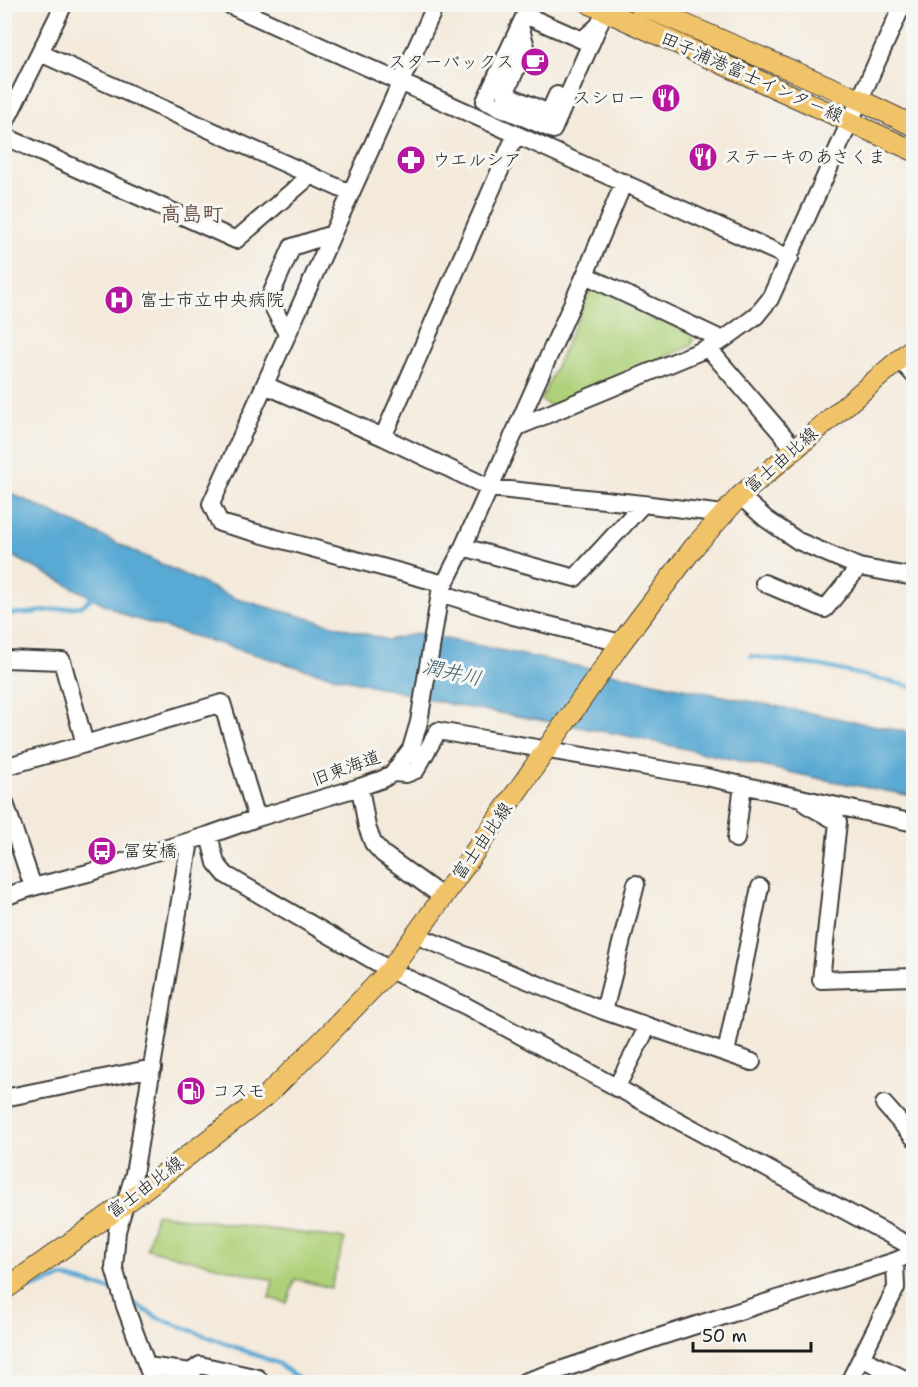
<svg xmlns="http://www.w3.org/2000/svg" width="918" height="1387" font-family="'Shantell Sans','Klee One',sans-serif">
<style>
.green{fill:#aed078;stroke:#65764a;stroke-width:1.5}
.water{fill:#59a9d3;stroke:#3a6278;stroke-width:1.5}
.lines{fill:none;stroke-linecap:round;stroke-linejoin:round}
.stream{stroke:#59a9d3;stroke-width:4.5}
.minor-casing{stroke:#3c3b39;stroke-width:20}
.major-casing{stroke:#3c3b39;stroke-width:22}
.minor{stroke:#fff;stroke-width:16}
.major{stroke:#f1c369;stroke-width:20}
.labels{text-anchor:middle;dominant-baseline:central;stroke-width:6;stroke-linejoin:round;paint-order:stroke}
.poi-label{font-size:18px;fill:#1c1c1c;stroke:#f6f6f2;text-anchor:start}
.street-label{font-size:18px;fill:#1c1c1c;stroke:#f6f6f2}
.water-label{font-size:20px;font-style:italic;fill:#375b6e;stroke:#f6f6f2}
.quarter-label{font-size:21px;font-weight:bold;fill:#6a4f48;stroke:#f6f6f2}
</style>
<rect width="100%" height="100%" fill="#f6f6f2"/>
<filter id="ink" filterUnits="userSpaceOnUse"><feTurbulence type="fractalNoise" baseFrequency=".0167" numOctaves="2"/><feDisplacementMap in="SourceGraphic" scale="12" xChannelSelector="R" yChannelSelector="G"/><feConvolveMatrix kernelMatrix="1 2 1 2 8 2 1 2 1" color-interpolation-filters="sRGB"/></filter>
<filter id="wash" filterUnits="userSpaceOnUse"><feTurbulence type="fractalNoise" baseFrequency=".008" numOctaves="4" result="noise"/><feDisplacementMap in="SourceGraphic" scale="24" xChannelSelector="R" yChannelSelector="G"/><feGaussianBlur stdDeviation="1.35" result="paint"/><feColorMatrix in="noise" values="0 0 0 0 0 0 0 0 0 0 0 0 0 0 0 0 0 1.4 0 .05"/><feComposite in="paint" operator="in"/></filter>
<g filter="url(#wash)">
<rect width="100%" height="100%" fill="#f4eadb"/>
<!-- green -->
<path class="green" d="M593,284L694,335L691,346L551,407L541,400Z
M156,1214L345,1239L331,1288L295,1279L287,1303L269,1298L273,1280L147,1249Z"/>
<!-- water -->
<path class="water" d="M4,490L234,598L388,640L418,633L697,691L913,733V796L816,778L623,735L454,705L304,669L129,617L5,552Z"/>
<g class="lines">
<!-- stream -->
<path class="stream" d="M4,614L28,613L82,606L96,594
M751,656L822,666L914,687
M31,1288L63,1277L113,1290L117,1292
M129,1300L156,1317L277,1363L305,1382"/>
</g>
</g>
<g filter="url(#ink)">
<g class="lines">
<!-- minor casing -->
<g class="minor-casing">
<path id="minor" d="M227,4L790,258
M436,4L211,504L220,523L444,584
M530,4L485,101L553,130L605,11
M525,15L582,40L598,26
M520,26L526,47L505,94L549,113L557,95
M40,53L350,193
M4,125L64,4
M4,136L236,240L311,175
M585,275L723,340
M287,334L269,299L292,247L332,234
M708,348L794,448
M899,359L914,375
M265,385L383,437L490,488L643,504L723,514
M517,427L585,275L624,182
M383,437L516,134
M740,496L766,519L798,541L859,567L914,577
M463,547L575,578L643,504
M764,583L825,609L859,567
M440,593L513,616L621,643
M4,659L62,661L85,744
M4,767L85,744L222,703L257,818
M393,773L406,774L416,770L438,731L706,777L914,823
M360,787L367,827L373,843L383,854L443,897
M4,800L33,887
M807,805L838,822L821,980L914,977
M209,835L216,863L226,875L390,970L466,1006L914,1248
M736,839L743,785
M4,897L33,887L88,873L209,835L257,818L360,787L383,779L393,773L411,749L419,722L440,593L463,547L517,427L708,348L723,340L756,316L770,299L903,4
M415,935L604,1011L752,1062
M604,1011L636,884
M726,1053L760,887
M616,1088L648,1026
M4,1098L153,1068
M884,1104L914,1138
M861,1358L911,1382
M147,1366L191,1372L200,1365L258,1378
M153,1382L125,1306L114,1268L117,1231L134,1174L190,841
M524,1382L659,1337L895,1261L914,1253
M849,1382L896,1288L895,1261"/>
</g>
<!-- major casing -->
<g class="major-casing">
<path id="major" d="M590,4L914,151
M638,4L860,100L914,126
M4,1290L126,1203L267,1095L325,1038L390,970L443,897L621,643L694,547L740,496L914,347"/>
</g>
<!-- minor -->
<use href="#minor" class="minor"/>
<!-- major -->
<use href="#major" class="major"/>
</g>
</g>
<!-- icons -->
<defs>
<g id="cafe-disc" transform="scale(1.5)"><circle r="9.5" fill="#b5179e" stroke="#f6f6f2"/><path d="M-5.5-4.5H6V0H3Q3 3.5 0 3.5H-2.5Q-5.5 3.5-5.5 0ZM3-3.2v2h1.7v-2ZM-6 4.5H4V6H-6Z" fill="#fff"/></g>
<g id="restaurant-disc" transform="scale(1.5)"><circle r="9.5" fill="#b5179e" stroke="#f6f6f2"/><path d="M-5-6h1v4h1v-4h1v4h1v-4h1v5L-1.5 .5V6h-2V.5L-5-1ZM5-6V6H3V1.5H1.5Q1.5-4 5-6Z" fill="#fff"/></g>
<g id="pharmacy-disc" transform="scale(1.5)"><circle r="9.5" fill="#b5179e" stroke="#f6f6f2"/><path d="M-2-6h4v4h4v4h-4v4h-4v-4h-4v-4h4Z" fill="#fff"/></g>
<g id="hospital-disc" transform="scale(1.5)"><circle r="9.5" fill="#b5179e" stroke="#f6f6f2"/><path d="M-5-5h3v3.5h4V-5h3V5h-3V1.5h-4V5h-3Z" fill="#fff"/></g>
<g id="bus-disc" transform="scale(1.5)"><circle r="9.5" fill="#b5179e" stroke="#f6f6f2"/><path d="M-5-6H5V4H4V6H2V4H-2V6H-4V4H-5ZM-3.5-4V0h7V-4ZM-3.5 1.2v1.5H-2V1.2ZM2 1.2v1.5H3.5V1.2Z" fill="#fff"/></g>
<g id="fuel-disc" transform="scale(1.5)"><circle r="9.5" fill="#b5179e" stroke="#f6f6f2"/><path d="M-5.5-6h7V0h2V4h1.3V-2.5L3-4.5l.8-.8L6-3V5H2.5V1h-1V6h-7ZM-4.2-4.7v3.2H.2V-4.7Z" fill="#fff"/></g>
</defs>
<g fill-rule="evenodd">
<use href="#cafe-disc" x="535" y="62"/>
<use href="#restaurant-disc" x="666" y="98"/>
<use href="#restaurant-disc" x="703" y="157"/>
<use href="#pharmacy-disc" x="411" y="160"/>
<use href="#hospital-disc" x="119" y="300"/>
<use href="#bus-disc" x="102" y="851"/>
<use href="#fuel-disc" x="191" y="1091"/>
</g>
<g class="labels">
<!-- poi labels -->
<g class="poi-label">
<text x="514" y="62" text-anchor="end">スターバックス</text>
<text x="645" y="98" text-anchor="end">スシロー</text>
<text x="724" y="157">ステーキのあさくま</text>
<text x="432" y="160">ウエルシア</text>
<text x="140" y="300">富士市立中央病院</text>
<text x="123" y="851">冨安橋</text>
<text x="212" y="1091">コスモ</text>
</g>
<!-- street labels -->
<g class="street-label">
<text transform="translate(752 77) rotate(24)">田子浦港富士インター線</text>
<text transform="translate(781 460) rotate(-41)">富士由比線</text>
<text transform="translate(346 768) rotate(-20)">旧東海道</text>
<text transform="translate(482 841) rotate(-55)">富士由比線</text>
<text transform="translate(145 1187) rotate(-37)">富士由比線</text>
</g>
<!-- water labels -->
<g class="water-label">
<text transform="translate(452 672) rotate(13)">潤井川</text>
</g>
<!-- quarter labels -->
<g class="quarter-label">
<text x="192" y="214">高島町</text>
</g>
</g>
<!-- margin -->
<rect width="918" height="1387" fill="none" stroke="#f6f6f2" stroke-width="24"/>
<!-- scale -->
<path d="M693 1342v9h118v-9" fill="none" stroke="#1c1c1c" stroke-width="3"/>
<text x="702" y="1342" font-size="18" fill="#1c1c1c" stroke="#f6f6f2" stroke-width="4.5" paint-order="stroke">50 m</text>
</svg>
